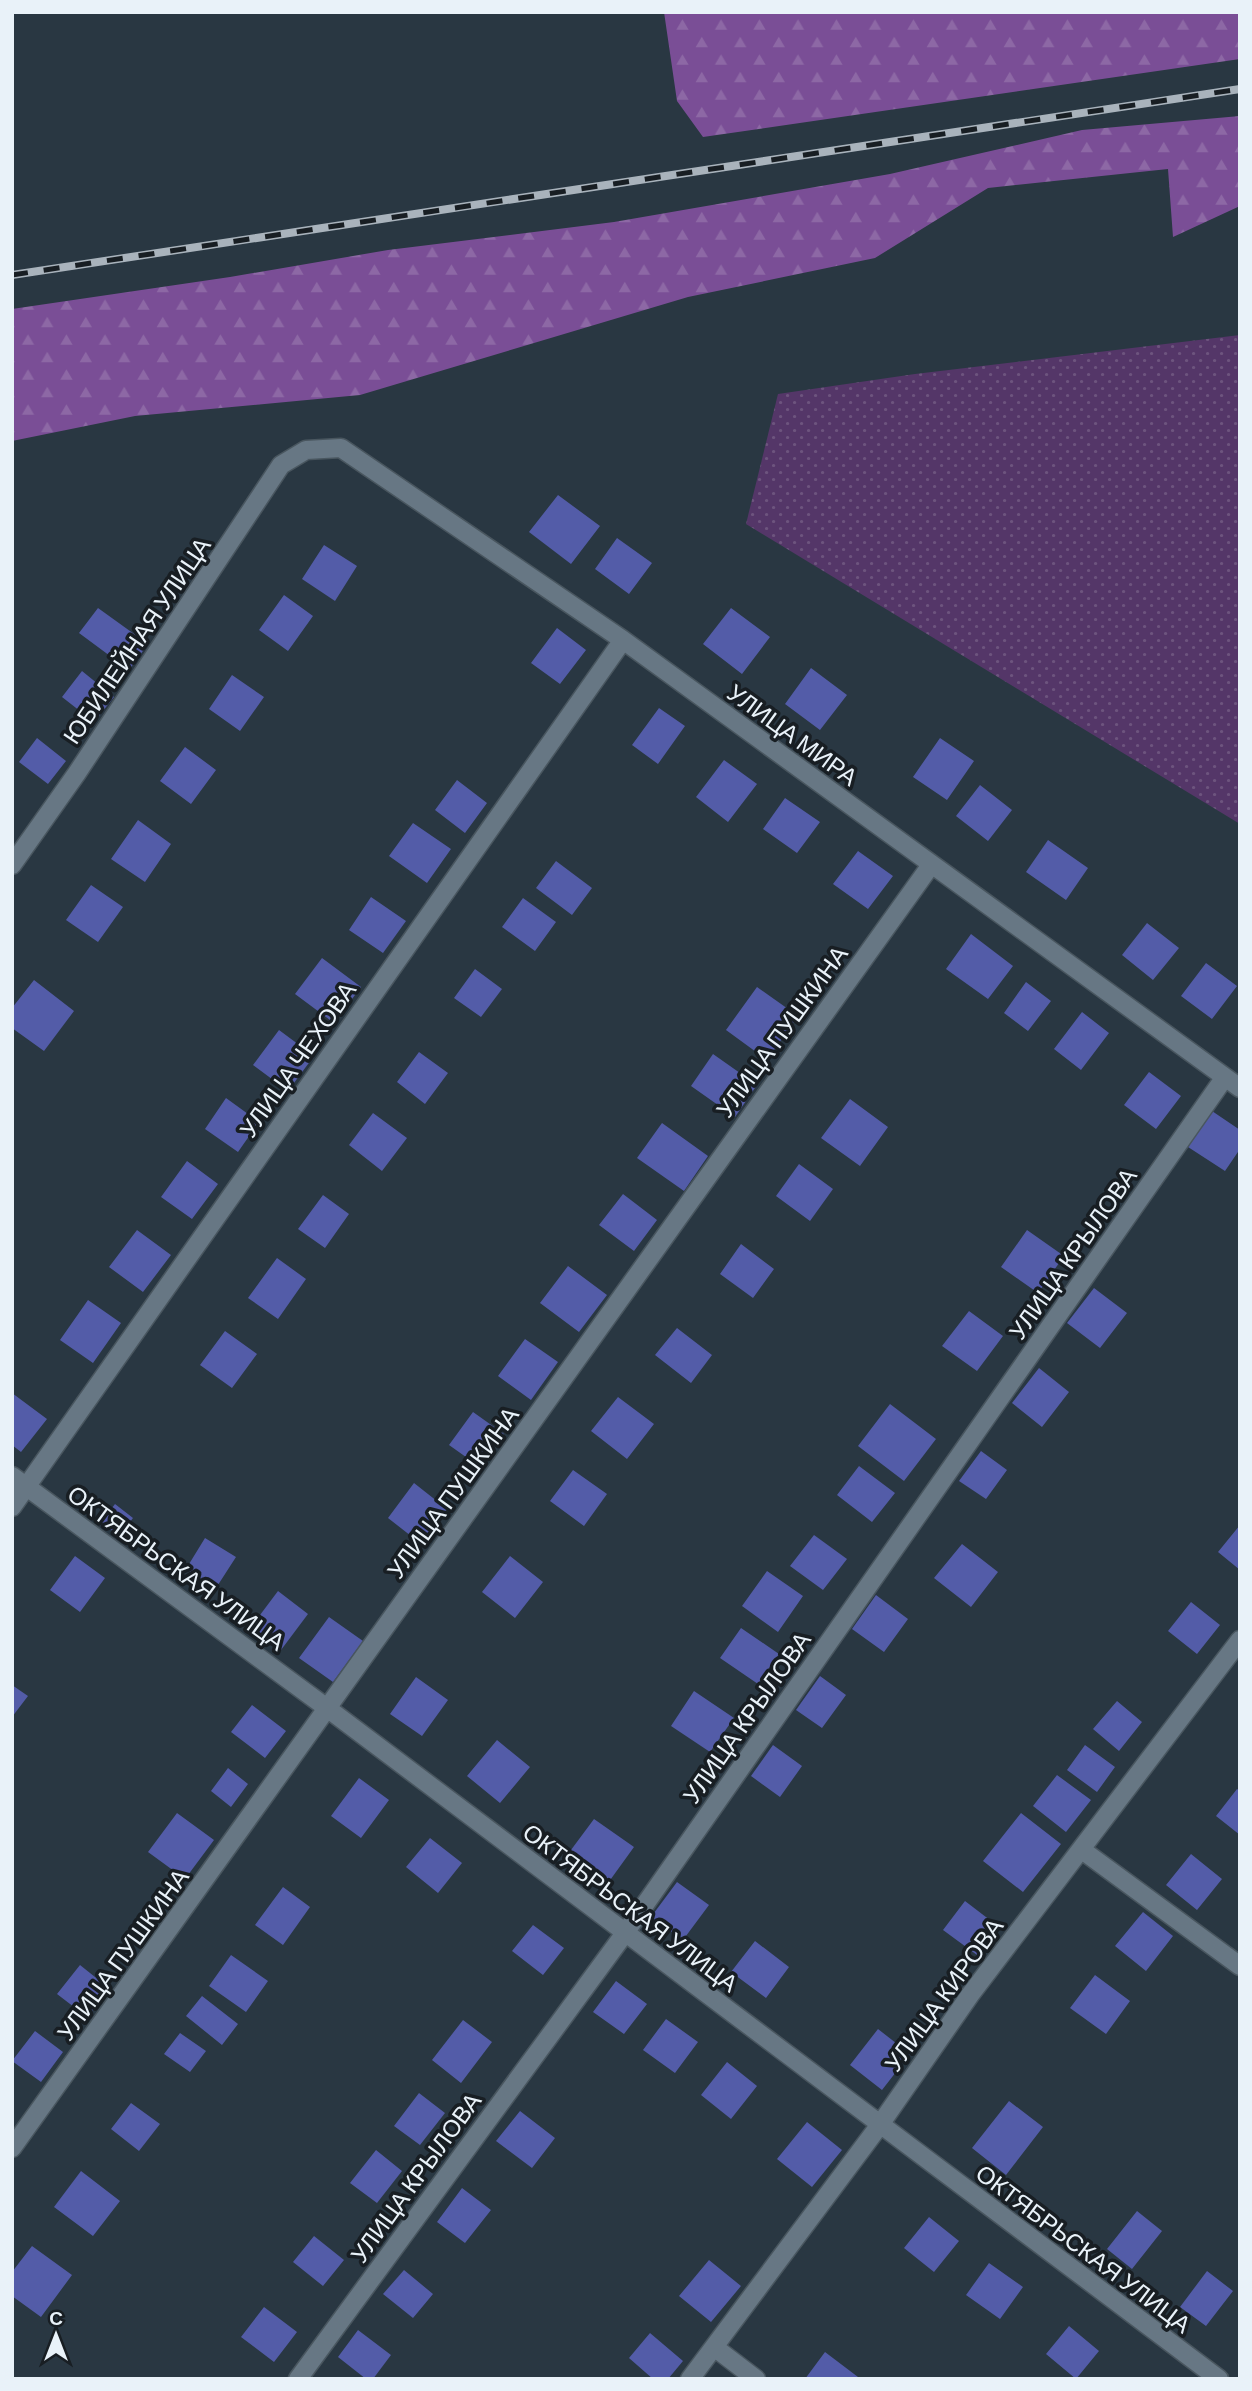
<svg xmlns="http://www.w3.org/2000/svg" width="1252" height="2391" font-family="Barlow,sans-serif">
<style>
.forest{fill:url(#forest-firs)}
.garden{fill:url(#garden-dots)}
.building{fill:#535ca8}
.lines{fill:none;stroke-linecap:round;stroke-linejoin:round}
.street-casing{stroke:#49565f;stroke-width:21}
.street{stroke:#677784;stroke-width:18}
.rail-casing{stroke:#a9b3bc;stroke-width:8}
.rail{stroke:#181e23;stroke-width:5;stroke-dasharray:16;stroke-linecap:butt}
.labels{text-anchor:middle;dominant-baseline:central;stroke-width:7;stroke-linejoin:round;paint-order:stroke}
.street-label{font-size:24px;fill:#e9f2f9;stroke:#181e23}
</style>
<defs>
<pattern id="forest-firs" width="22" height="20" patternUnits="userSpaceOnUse" patternTransform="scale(1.75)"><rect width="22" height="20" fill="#7a4e96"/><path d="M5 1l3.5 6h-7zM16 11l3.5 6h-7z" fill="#8d68a5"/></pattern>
<pattern id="garden-dots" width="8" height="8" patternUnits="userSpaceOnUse" patternTransform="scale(1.75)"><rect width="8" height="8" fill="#543668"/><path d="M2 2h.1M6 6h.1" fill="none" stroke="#6d547e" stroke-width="1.8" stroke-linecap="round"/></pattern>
</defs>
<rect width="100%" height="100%" fill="#293742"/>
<!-- forest -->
<path class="forest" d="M664,12H1240V59L703,137L677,101Z
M1240,116V206L1173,237L1168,169L988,188L875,258L688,297L360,395L135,416L12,441V309L230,277L388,250L614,222L890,174L1082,130Z"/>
<!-- garden -->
<path class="garden" d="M1240,335V824L746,524L778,394L915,374Z"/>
<!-- building -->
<path class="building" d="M558,495L600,526L571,564L529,532Z
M617,538L652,563L629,594L595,569Z
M324,545L357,566L335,601L302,579Z
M284,595L313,616L288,651L259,630Z
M98,608L148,644L129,670L79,633Z
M731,608L770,637L742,674L703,644Z
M557,628L586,650L560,684L531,663Z
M811,668L847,695L820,730L785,704Z
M82,671L114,697L94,722L62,697Z
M232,675L264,697L240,731L209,709Z
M659,708L685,726L658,764L632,745Z
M37,738L66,761L48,784L19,762Z
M940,738L974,761L947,800L913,777Z
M185,747L216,770L191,804L160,781Z
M724,760L757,784L728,822L696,797Z
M457,780L487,803L465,833L435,810Z
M980,785L1012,810L988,841L956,816Z
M785,798L820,822L797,853L763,829Z
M138,820L171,844L145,882L111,859Z
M413,823L451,849L427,883L389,856Z
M1048,840L1088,868L1066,900L1026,872Z
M858,851L893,876L868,909L833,884Z
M556,861L592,888L572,915L536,888Z
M91,885L123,907L98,942L66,920Z
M371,897L406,921L383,953L349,930Z
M523,898L556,922L535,951L502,927Z
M1147,923L1179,948L1153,980L1122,955Z
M971,934L1013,966L988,999L946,969Z
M322,958L361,987L334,1023L295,994Z
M1206,963L1237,986L1212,1019L1181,996Z
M475,969L502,989L481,1017L454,998Z
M34,980L74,1011L44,1051L12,1028V1008Z
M1026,982L1051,1001L1028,1031L1004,1013Z
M757,987L798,1016L767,1060L726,1030Z
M1082,1012L1109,1033L1081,1070L1054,1049Z
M279,1030L314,1056L288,1091L253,1065Z
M419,1052L448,1073L425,1104L397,1082Z
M713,1054L757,1085L735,1117L691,1086Z
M1149,1072L1181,1096L1156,1129L1124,1105Z
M226,1098L259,1122L238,1152L205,1129Z
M850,1099L888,1127L860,1166L821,1138Z
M1212,1111L1240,1130V1149L1225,1171L1188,1147Z
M373,1113L407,1138L382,1171L349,1145Z
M662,1123L708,1156L684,1191L637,1158Z
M187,1161L218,1184L192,1219L161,1197Z
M799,1164L833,1189L810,1221L776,1196Z
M623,1194L657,1220L634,1251L599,1225Z
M323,1195L349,1214L325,1248L298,1229Z
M137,1230L171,1255L143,1292L109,1267Z
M1027,1230L1064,1256L1038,1293L1001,1267Z
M741,1244L774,1269L753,1298L720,1274Z
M277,1258L306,1279L278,1319L248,1298Z
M568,1266L607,1295L579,1332L540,1303Z
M1094,1288L1127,1313L1100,1348L1067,1323Z
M88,1300L121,1323L93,1363L60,1340Z
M969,1311L1003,1336L977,1371L942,1346Z
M677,1328L712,1355L691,1383L655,1355Z
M225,1331L257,1354L232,1388L200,1365Z
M525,1339L558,1362L531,1400L498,1376Z
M1039,1368L1069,1392L1042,1427L1012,1403Z
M12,1393L47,1419L21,1452L12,1445Z
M618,1397L654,1424L627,1459L591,1431Z
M890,1404L936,1439L904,1481L858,1446Z
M473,1412L504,1434L480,1467L449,1445Z
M981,1451L1007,1470L986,1499L959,1481Z
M859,1466L895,1493L872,1522L837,1495Z
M573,1470L607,1494L584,1526L550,1501Z
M414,1483L447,1509L420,1543L388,1518Z
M115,1504L133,1518L119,1536L101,1522Z
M1240,1525V1570L1218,1552Z
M814,1535L847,1559L823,1590L790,1566Z
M205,1538L236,1557L216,1588L186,1569Z
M962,1544L998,1572L971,1607L934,1578Z
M75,1556L105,1578L80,1612L50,1590Z
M510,1556L543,1582L515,1618L482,1592Z
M767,1571L803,1596L778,1632L742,1606Z
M278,1591L308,1614L281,1650L251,1627Z
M876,1595L908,1619L884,1652L852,1629Z
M1191,1602L1220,1625L1197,1654L1168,1631Z
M329,1617L363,1641L333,1682L299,1658Z
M741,1628L779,1654L758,1684L720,1658Z
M820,1676L846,1695L822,1728L796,1710Z
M416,1677L448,1700L422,1736L390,1714Z
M12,1685L28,1696L12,1717Z
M694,1691L734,1718L710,1752L671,1726Z
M1117,1701L1142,1722L1119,1751L1093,1729Z
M252,1705L286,1731L265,1758L231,1732Z
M497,1740L530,1767L500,1803L467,1776Z
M773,1745L802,1766L780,1797L751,1776Z
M1085,1745L1115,1767L1097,1792L1067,1770Z
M228,1768L248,1784L231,1807L211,1791Z
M1057,1775L1091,1800L1066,1832L1033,1806Z
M359,1778L389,1800L361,1838L331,1816Z
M1237,1789L1240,1791V1835L1216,1816Z
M177,1813L214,1840L185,1879L148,1852Z
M1021,1813L1061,1844L1023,1892L983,1861Z
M594,1819L634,1847L608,1883L568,1854Z
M430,1838L462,1863L438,1893L406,1867Z
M1191,1854L1222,1879L1197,1910L1166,1885Z
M677,1882L709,1905L683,1940L651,1917Z
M283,1887L310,1907L283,1945L255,1925Z
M965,1901L999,1927L977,1955L943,1930Z
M1143,1912L1173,1936L1146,1971L1115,1946Z
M533,1925L564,1948L543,1975L512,1951Z
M755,1941L789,1967L766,1998L731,1972Z
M231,1955L268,1981L246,2012L209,1986Z
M80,1965L110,1989L87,2017L57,1994Z
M1095,1975L1130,2001L1106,2034L1070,2008Z
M616,1981L647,2004L624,2034L593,2012Z
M202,1996L238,2024L222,2045L186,2016Z
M666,2019L698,2042L675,2073L643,2050Z
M463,2020L492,2042L461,2083L432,2060Z
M878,2029L910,2054L882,2090L850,2065Z
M35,2031L63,2052L41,2082L12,2061Z
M180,2033L206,2051L190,2072L164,2054Z
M727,2062L757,2086L731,2119L701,2095Z
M419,2093L445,2113L420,2145L394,2126Z
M1009,2101L1043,2127L1006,2175L972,2148Z
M131,2103L160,2124L139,2151L111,2129Z
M520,2111L555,2138L532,2168L496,2141Z
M807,2122L842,2150L812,2187L777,2159Z
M376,2150L402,2171L377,2203L350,2183Z
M81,2171L120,2201L93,2236L54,2207Z
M462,2188L491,2210L465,2243L437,2222Z
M1137,2211L1162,2231L1132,2269L1107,2249Z
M929,2217L959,2241L934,2272L904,2248Z
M314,2236L344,2260L323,2286L293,2262Z
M32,2246L72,2275L41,2317L12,2296V2272Z
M709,2260L741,2286L711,2322L679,2296Z
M989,2263L1023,2287L1000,2319L966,2295Z
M404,2270L433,2294L413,2318L383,2294Z
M1207,2271L1233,2291L1206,2326L1180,2307Z
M264,2307L297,2332L274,2362L241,2337Z
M1069,2326L1099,2351L1076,2379L1046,2354Z
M358,2330L391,2355L373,2379H366L338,2357Z
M650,2333L683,2361L668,2379H653L629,2358Z
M825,2352L858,2377L856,2379H805Z"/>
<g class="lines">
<!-- street casing -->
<g class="street-casing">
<path id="street" d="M12,865L77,773L281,465L306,450L341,448L623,640L1240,1088
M12,1476L327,1708L1219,2379
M12,1507L623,640
M1082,1850L1240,1966
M12,2148L931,865
M714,2347L756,2379
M298,2379L625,1933L1225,1077
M690,2379L879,2126L970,1995L1240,1640"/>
</g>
<!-- street -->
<use href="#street" class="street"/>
<!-- rail casing -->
<g class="rail-casing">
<path id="rail" d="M12,275L1240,89"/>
</g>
<!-- rail -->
<use href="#rail" class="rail"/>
</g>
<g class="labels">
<!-- street labels -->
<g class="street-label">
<text transform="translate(136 640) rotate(-56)">ЮБИЛЕЙНАЯ УЛИЦА</text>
<text transform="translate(793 734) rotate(36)">УЛИЦА МИРА</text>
<text transform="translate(781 1031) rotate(-54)">УЛИЦА ПУШКИНА</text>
<text transform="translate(297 1059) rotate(-55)">УЛИЦА ЧЕХОВА</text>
<text transform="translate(1072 1253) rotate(-55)">УЛИЦА КРЫЛОВА</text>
<text transform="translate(452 1492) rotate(-54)">УЛИЦА ПУШКИНА</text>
<text transform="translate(177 1567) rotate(36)">ОКТЯБРЬСКАЯ УЛИЦА</text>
<text transform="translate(746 1717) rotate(-55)">УЛИЦА КРЫЛОВА</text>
<text transform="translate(631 1907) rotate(37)">ОКТЯБРЬСКАЯ УЛИЦА</text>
<text transform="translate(122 1954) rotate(-54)">УЛИЦА ПУШКИНА</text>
<text transform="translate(943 1994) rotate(-54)">УЛИЦА КИРОВА</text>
<text transform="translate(415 2177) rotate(-54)">УЛИЦА КРЫЛОВА</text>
<text transform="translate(1084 2248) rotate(37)">ОКТЯБРЬСКАЯ УЛИЦА</text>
</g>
</g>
<!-- border -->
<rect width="1252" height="2391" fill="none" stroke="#e9f2f9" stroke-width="28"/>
<!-- north arrow -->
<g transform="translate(56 2335)" stroke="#181e23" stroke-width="5" paint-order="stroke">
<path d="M0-5L12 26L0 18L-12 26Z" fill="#e9f2f9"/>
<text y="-10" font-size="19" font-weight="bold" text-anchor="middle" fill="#e9f2f9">С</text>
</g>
</svg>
